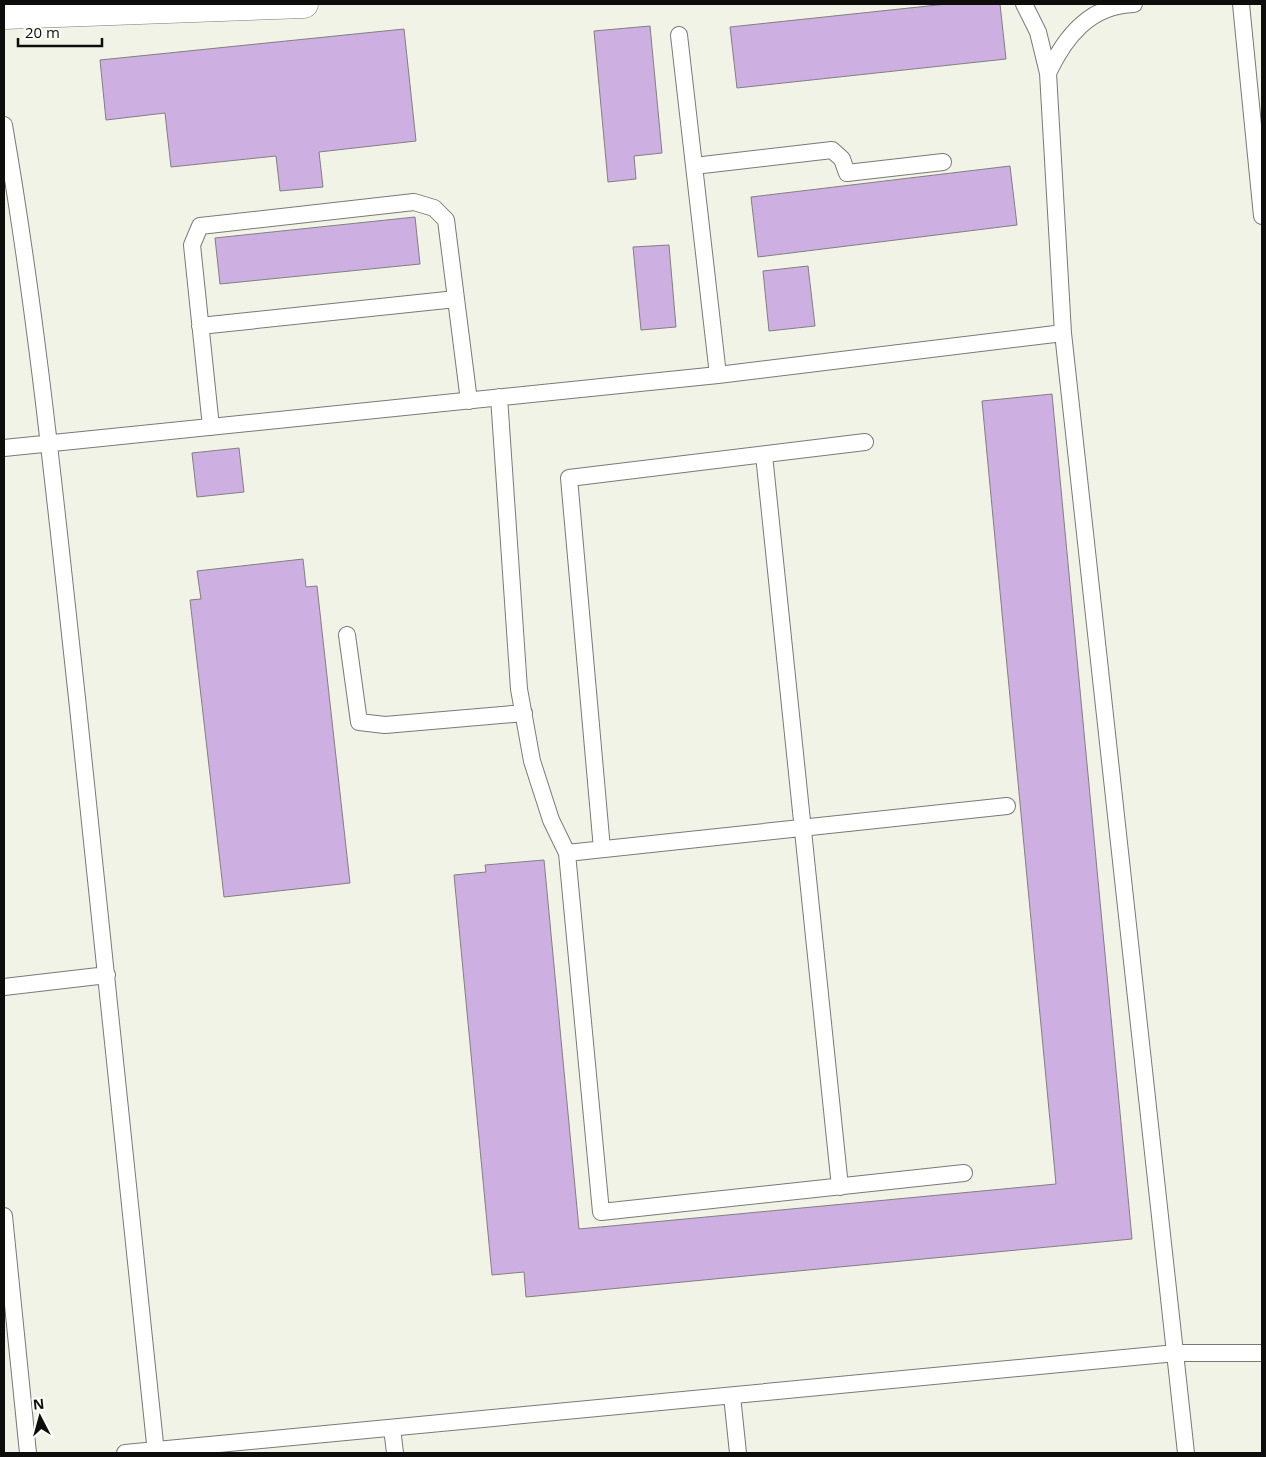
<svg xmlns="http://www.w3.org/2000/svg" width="1266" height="1457" font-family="'Open Sans',sans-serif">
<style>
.built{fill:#f2f3e7}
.building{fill:#ceafe2;stroke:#817f82}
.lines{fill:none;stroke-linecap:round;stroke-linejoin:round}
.lane-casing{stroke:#797a76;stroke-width:18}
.street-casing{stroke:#797a76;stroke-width:29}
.lane{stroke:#fff;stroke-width:16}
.street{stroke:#fff;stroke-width:28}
</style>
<rect width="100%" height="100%" fill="#fcfcf8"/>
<!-- built -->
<path class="built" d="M4,4H1262V1453H4Z"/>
<!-- building -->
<path class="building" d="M947,4H1000L1006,59L737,88L730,27Z
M650,26L662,153L634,156L636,179L608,182L594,31Z
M404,29L416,141L319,152L323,187L280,191L276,156L171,167L165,113L106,120L100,60Z
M1010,166L1017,225L758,257L751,197Z
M415,217L420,264L220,284L215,238Z
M669,245L676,327L641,330L633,247Z
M808,266L815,326L769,331L763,271Z
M1052,394L1132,1239L526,1297L524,1272L492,1275L454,875L486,872L485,865L544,860L579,1229L1056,1184L982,401Z
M239,448L244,492L197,497L192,453Z
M303,559L306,587L317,586L350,883L224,897L190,600L201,599L197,571Z"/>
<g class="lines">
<!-- lane casing -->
<g class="lane-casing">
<path id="lane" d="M1024,4L1038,32L1048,73
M1134,4C1090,5 1065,37 1048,73L1063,333L1186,1453
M1241,4L1262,216
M679,35L718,375
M4,125C37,315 56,507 77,698C105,950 130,1202 156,1453
M694,166L832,150L842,159L847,173L943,162
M200,326L456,299
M499,397L519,689L532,761L551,820L567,853L601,1212L964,1173
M211,427L192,245L200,226L414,202L434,208L446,220L469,401
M4,448L718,375L1063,333
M764,455L840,1187
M347,635L359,722L385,725L524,713
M602,849L569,478L865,442
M567,853L1007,806
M4,987L107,975
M4,1216L28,1453
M732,1396L738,1453
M392,1428L395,1453
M125,1453L1176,1353H1262"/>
</g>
<!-- street casing -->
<g class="street-casing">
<path id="street" d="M4,15L304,4"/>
</g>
<!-- lane -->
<use href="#lane" class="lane"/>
<!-- street -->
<use href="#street" class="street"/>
</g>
<!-- border -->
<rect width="1266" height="1457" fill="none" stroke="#0d0d0b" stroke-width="10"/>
<!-- north arrow -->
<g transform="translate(40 1417) rotate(354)" stroke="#fcfcf8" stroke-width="4" paint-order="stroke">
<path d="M0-4L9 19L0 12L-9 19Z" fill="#0d0d0b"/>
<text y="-8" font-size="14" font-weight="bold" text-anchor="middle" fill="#0d0d0b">N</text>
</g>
<!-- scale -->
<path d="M18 38v8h84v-8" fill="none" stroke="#0d0d0b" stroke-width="2.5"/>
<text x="25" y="38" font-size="15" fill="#0d0d0b" stroke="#fcfcf8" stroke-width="4" paint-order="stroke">20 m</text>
</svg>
